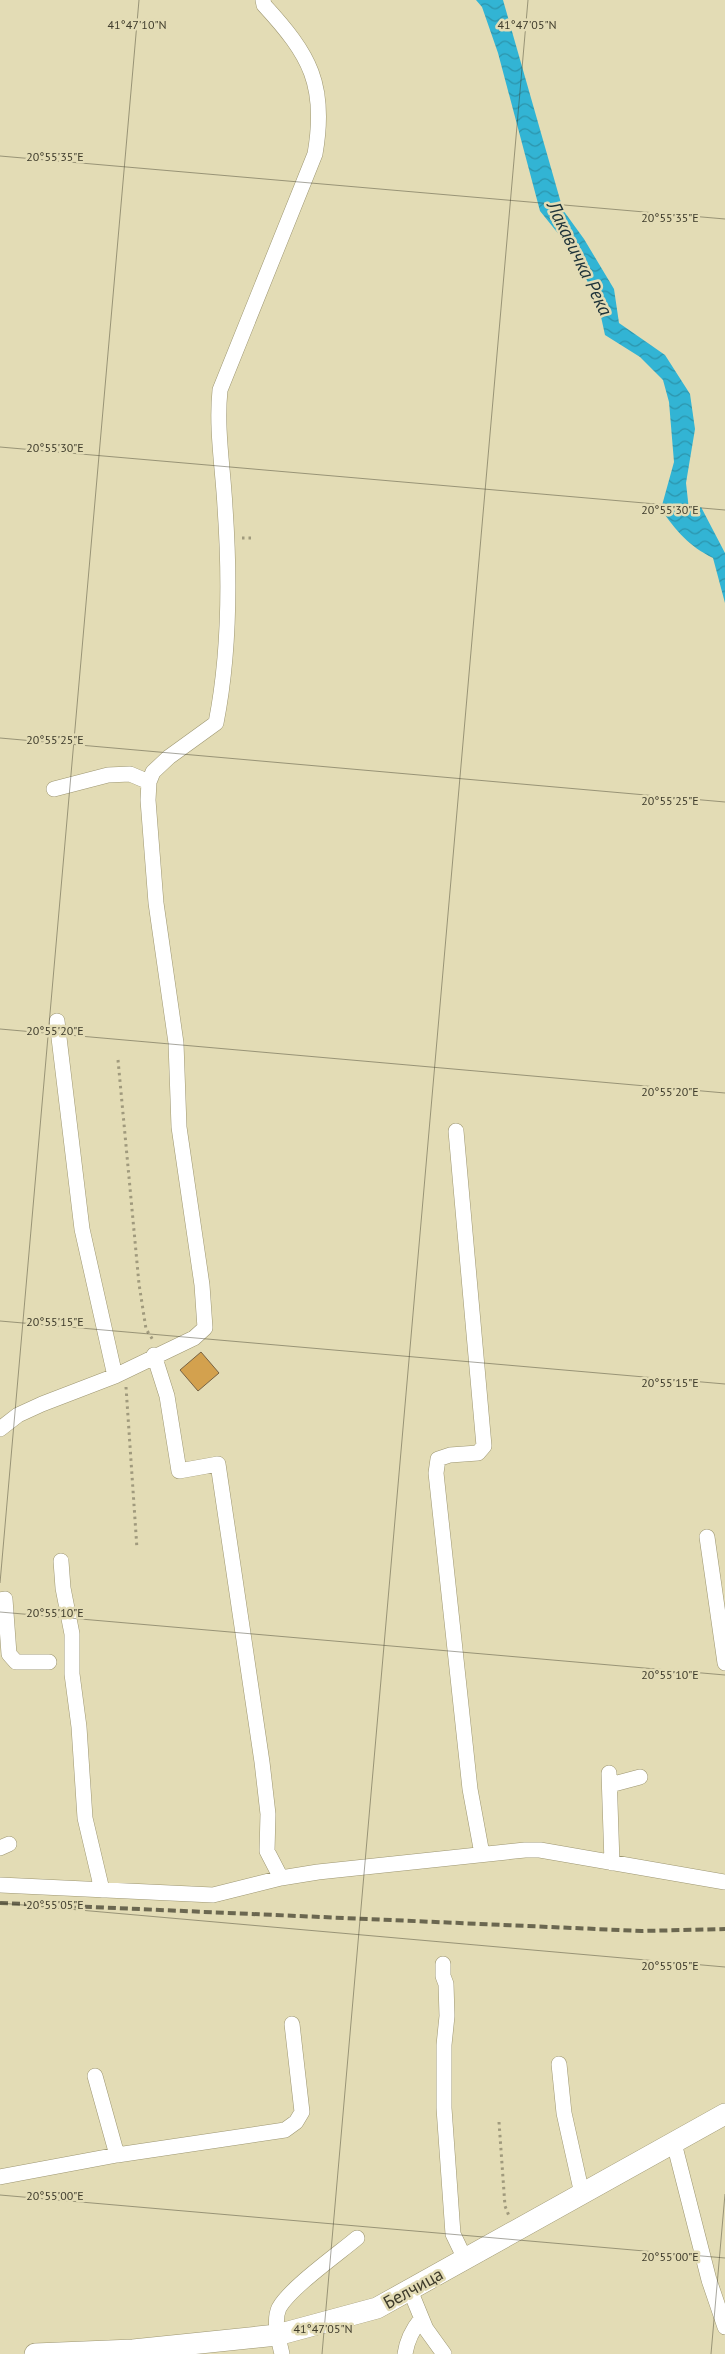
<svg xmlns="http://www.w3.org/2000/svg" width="725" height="2354" font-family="'PT Sans',sans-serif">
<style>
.water{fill:url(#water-waves)}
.building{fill:#d3a14e;stroke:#776344}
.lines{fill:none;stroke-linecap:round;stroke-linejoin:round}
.minor-casing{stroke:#9d9671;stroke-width:16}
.secondary-casing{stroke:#9d9671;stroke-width:22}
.path{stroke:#a09a7d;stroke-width:3;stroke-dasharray:2.5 4;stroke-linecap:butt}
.minor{stroke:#fff;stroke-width:15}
.secondary{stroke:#fff;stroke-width:21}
.rail{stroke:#6b6750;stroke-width:4;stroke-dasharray:8 4;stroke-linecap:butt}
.ticks{fill:none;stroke:#3e3b2b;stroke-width:1;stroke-opacity:0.45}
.labels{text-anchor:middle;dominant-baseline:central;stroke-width:5;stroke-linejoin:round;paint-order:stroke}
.street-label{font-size:18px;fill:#3e3b2b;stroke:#e3dcb5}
.water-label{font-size:19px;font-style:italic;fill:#1e3339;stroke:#e3dcb5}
.ticks-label{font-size:12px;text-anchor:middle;fill:#3e3b2b;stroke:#e3dcb5;stroke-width:5;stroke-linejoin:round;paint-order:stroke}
</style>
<defs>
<pattern id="water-waves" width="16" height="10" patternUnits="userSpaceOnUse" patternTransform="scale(1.25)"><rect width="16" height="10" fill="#32b4d4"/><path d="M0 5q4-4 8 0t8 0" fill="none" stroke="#2c94ac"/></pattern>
</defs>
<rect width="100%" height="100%" fill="#e3dcb5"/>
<!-- water -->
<path class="water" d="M476,0H503L563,210L584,239L614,289L619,323L665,355L690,394L695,429L686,483L689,510L701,507L725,553V603L713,558C689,546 676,531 661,509L674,462L669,402L663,380L640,357L605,335L598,303L573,252L540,211L498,53L482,7Z"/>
<!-- building -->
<path class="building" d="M201,1352L219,1373L198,1391L180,1370Z"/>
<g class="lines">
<!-- minor casing -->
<g class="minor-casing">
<path id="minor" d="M54,789L108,775L130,774L149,782
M57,1021L82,1229L115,1376
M456,1131L484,1446L478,1453L450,1455L438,1459L436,1473L470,1789L482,1854
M154,1355L167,1396L179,1471L218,1464L262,1762L268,1814L267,1851L281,1878
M0,1429L18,1415L42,1404L115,1376L194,1338L205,1328L202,1285L179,1127L176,1043L156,903L148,800L149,782L153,772L169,757L216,723C230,652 230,579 225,507C223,468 216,429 220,390L315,154C327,85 310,55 264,5L263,0
M707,1537L725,1663
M61,1561L63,1588L72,1634V1674L79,1727L85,1818L102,1890
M0,1600L5,1599L9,1654L16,1662H49
M609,1773L612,1863
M610,1785L640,1777
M0,1848L9,1844
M0,1885L213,1895L281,1878L318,1872L525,1850H540L725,1882
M443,1964V1976L446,1984L447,2016L444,2045V2108L453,2234L465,2259
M559,2064L564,2113L582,2194
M95,2076L117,2155
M674,2143L709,2280L725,2327
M0,2177L117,2155L285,2130L296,2122L302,2112L292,2024
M410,2290L426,2329L444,2354
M282,2354C279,2341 273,2321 279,2308C290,2288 338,2254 357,2238
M405,2354C407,2340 412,2330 421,2319"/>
</g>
<!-- secondary casing -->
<g class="secondary-casing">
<path id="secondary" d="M35,2354L133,2350L277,2335L377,2308L725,2114"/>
</g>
<!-- path -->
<path class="path" d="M242,538H251
M118,1060L139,1284L146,1329L153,1340
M126,1387L137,1549
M499,2122L505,2206L509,2216"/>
<!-- minor -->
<use href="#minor" class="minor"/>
<!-- secondary -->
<use href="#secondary" class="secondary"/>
<!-- rail -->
<path class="rail" d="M0,1903L642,1931L725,1929"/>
</g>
<!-- ticks -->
<path class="ticks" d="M0,156L725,219M0,447L725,510M0,738L725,802M0,1029L725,1093M0,1321L725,1384M0,1583L139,0M0,1612L725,1675M0,1903L725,1967M0,2195L725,2258M322,2354L528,0M711,2354L725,2194"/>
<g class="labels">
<!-- street labels -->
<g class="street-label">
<text transform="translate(413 2288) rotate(-29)">Белчица</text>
</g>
<!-- water labels -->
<g class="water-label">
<text transform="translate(580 258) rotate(64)">Лакавичка Река</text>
</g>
</g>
<g class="ticks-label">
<text x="137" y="29">41°47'10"N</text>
<text x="527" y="29">41°47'05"N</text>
<text x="55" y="161">20°55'35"E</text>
<text x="670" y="222">20°55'35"E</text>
<text x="55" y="452">20°55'30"E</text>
<text x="670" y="514">20°55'30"E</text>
<text x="55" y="744">20°55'25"E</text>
<text x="670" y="805">20°55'25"E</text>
<text x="55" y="1035">20°55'20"E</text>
<text x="670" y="1096">20°55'20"E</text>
<text x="55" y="1326">20°55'15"E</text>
<text x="670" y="1387">20°55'15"E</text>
<text x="55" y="1617">20°55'10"E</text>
<text x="670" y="1679">20°55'10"E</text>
<text x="55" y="1909">20°55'05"E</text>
<text x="670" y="1970">20°55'05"E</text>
<text x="55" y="2200">20°55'00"E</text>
<text x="670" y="2261">20°55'00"E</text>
<text x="323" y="2333">41°47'05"N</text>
</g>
</svg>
